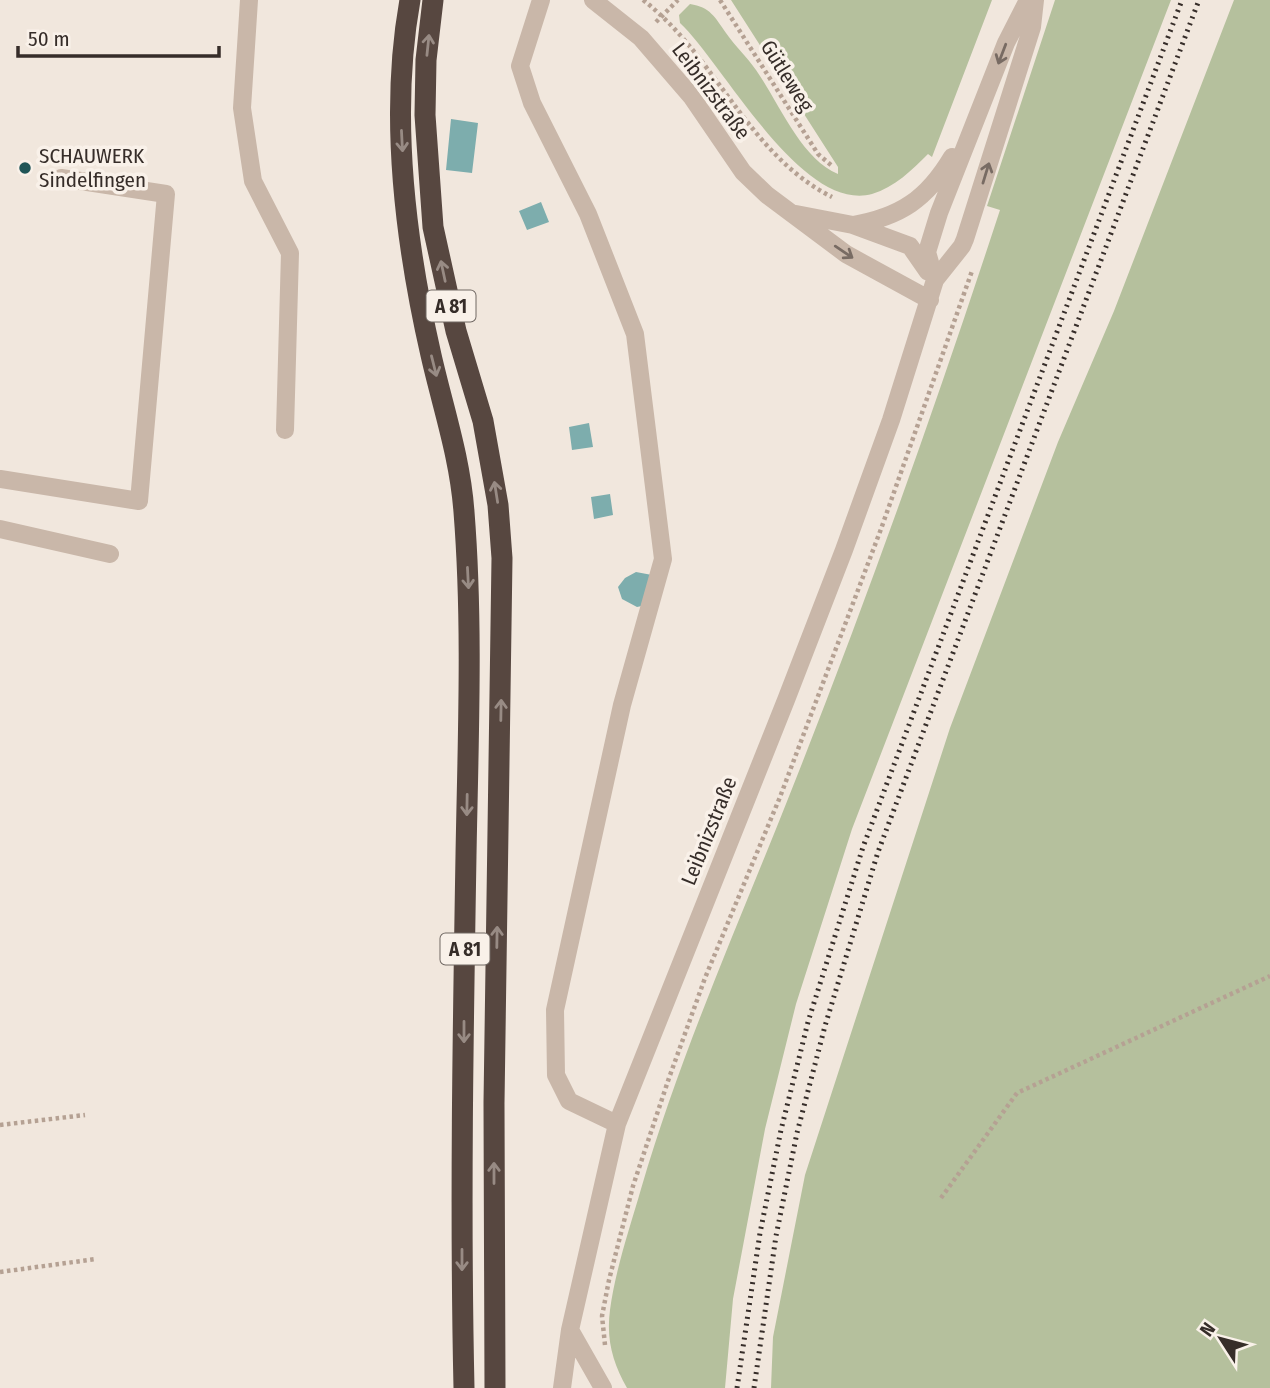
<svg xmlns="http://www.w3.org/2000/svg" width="1270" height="1388" font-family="'Fira Sans Condensed',sans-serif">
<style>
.green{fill:#b5c09d}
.water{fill:#7dadad}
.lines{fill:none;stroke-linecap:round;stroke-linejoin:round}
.path{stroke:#b5a193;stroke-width:4.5;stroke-dasharray:3.5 3.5;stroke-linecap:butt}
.minor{stroke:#c9b7a9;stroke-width:18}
.highway{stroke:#574740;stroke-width:21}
.rail{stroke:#362d29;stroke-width:5;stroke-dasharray:2 5;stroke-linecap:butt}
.oneway{stroke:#988b84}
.oneway2{stroke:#786b63}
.poi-dot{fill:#205557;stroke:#f9f1e9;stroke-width:2.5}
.labels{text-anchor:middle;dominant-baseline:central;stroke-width:7;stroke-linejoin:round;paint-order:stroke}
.shield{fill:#f9f1e9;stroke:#706863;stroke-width:2}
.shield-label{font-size:19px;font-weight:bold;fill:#362d29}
.street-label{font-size:21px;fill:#362d29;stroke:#f9f1e9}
.poi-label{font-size:21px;fill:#362d29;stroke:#f9f1e9;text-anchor:start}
</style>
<rect width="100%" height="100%" fill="#f1e7dd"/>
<!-- green -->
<path class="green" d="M731,0H992L932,157L928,154C912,170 895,187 872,194C801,213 723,63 680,23L679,15L690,4C710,7 715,17 726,33C735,46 747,57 756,70C779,103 801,159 838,174V167Z
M1055,0H1171L852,829L796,1004L765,1129L733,1299L725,1388H627C613,1363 606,1340 610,1310C615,1271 630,1227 641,1189C678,1062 731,941 780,819C860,619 933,415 1000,210L987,206Z
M1234,0H1270V1388H771L773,1337L805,1175L950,728L1058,442L1114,311Z"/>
<!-- water -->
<path class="water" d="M451,119L478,123L472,173L446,170Z
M541,202L549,222L527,230L519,211Z
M589,423L593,447L572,450L569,427Z
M610,494L613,515L594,519L591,497Z
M636,572L652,575L651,604L637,607L622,599L618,587L625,578Z"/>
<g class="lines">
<!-- path -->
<path class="path" d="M643,0C716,56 748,155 832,197
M720,0L818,154L831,165
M656,22L678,0
M0,1125L85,1115
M941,1198L1017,1093L1270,976
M0,1272L96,1259
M605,1345L602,1316L609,1280L633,1186L669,1078L705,978L780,797L881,529L972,271"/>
<!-- minor -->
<path class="minor" d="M249,0L242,108L253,181L290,253L285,430
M541,0L520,66L532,103L588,214L635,334L663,559L622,705L555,1010L556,1075L569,1101L617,1124
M593,0L641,38L691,96L743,172L767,195L846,254L930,300
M796,214L853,225L910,246L928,272
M853,225C900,217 927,199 952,157
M935,280L927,252L939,213L1006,43L1028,0
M0,479L139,501L166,194L61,178
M0,529L110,554
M570,1330L603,1388
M562,1388L570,1330L617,1124L786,700L844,550L891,420L935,280L962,246L965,239L1032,27L1035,0"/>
<!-- highway -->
<path class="highway" d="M410,0C389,116 405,241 431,355C443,408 460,457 464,512C473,626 468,741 466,855C463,1033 460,1210 464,1388
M433,0L426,60L425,115L433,227L456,331L483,421L498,505L502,558L494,1103L495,1388"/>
<!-- rail -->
<path class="rail" d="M737,1388L760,1233L781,1130L808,1022L863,847L1182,0
M754,1388L776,1236L797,1133L825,1026L878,852L1199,0"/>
</g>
<!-- one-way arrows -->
<defs><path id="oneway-shaft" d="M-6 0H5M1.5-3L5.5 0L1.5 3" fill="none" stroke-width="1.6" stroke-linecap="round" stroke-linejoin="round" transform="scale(1.75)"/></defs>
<g class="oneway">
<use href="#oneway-shaft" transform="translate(428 45) rotate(-84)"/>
<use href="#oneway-shaft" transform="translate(402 141) rotate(87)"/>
<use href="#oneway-shaft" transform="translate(443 271) rotate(-102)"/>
<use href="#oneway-shaft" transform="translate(434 366) rotate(76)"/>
<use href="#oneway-shaft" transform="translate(496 492) rotate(-99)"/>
<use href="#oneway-shaft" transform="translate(468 578) rotate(87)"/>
<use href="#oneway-shaft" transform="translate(501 710) rotate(-89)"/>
<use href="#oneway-shaft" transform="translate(467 805) rotate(91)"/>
<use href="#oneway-shaft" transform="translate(497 937) rotate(-89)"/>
<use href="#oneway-shaft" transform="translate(464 1032) rotate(90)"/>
<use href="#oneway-shaft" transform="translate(494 1173) rotate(-90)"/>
<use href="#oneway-shaft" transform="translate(462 1260) rotate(90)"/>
</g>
<g class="oneway2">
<use href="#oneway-shaft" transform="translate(1002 54) rotate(111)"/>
<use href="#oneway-shaft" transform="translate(986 173) rotate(-73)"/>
<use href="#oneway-shaft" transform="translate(844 252) rotate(34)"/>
</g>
<!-- markers -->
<circle class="poi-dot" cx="25" cy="168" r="7"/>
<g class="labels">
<!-- shield labels -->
<g class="shield">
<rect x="426.5" y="290.5" width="49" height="31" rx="5"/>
<rect x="440.5" y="933.5" width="49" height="31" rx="5"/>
</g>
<g class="shield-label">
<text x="451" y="306">A 81</text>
<text x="465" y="949">A 81</text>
</g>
<!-- street labels -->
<g class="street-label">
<text transform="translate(787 76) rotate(58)">Gütleweg</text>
<text transform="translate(711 91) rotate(53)">Leibnizstraße</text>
<text transform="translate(709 831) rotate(-68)">Leibnizstraße</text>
</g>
<!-- poi labels -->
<g class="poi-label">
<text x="39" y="156">SCHAUWERK<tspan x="39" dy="24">Sindelfingen</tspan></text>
</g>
</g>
<!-- north arrow -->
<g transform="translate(1221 1339) rotate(306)" stroke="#f9f1e9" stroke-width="5" paint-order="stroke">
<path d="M0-5L12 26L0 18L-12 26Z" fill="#362d29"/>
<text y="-10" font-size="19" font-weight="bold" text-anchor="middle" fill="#362d29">N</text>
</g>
<!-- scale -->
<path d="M18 46v10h201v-10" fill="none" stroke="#362d29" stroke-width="3.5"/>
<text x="28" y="46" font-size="21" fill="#362d29" stroke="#f9f1e9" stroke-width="5" paint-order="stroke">50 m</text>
</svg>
